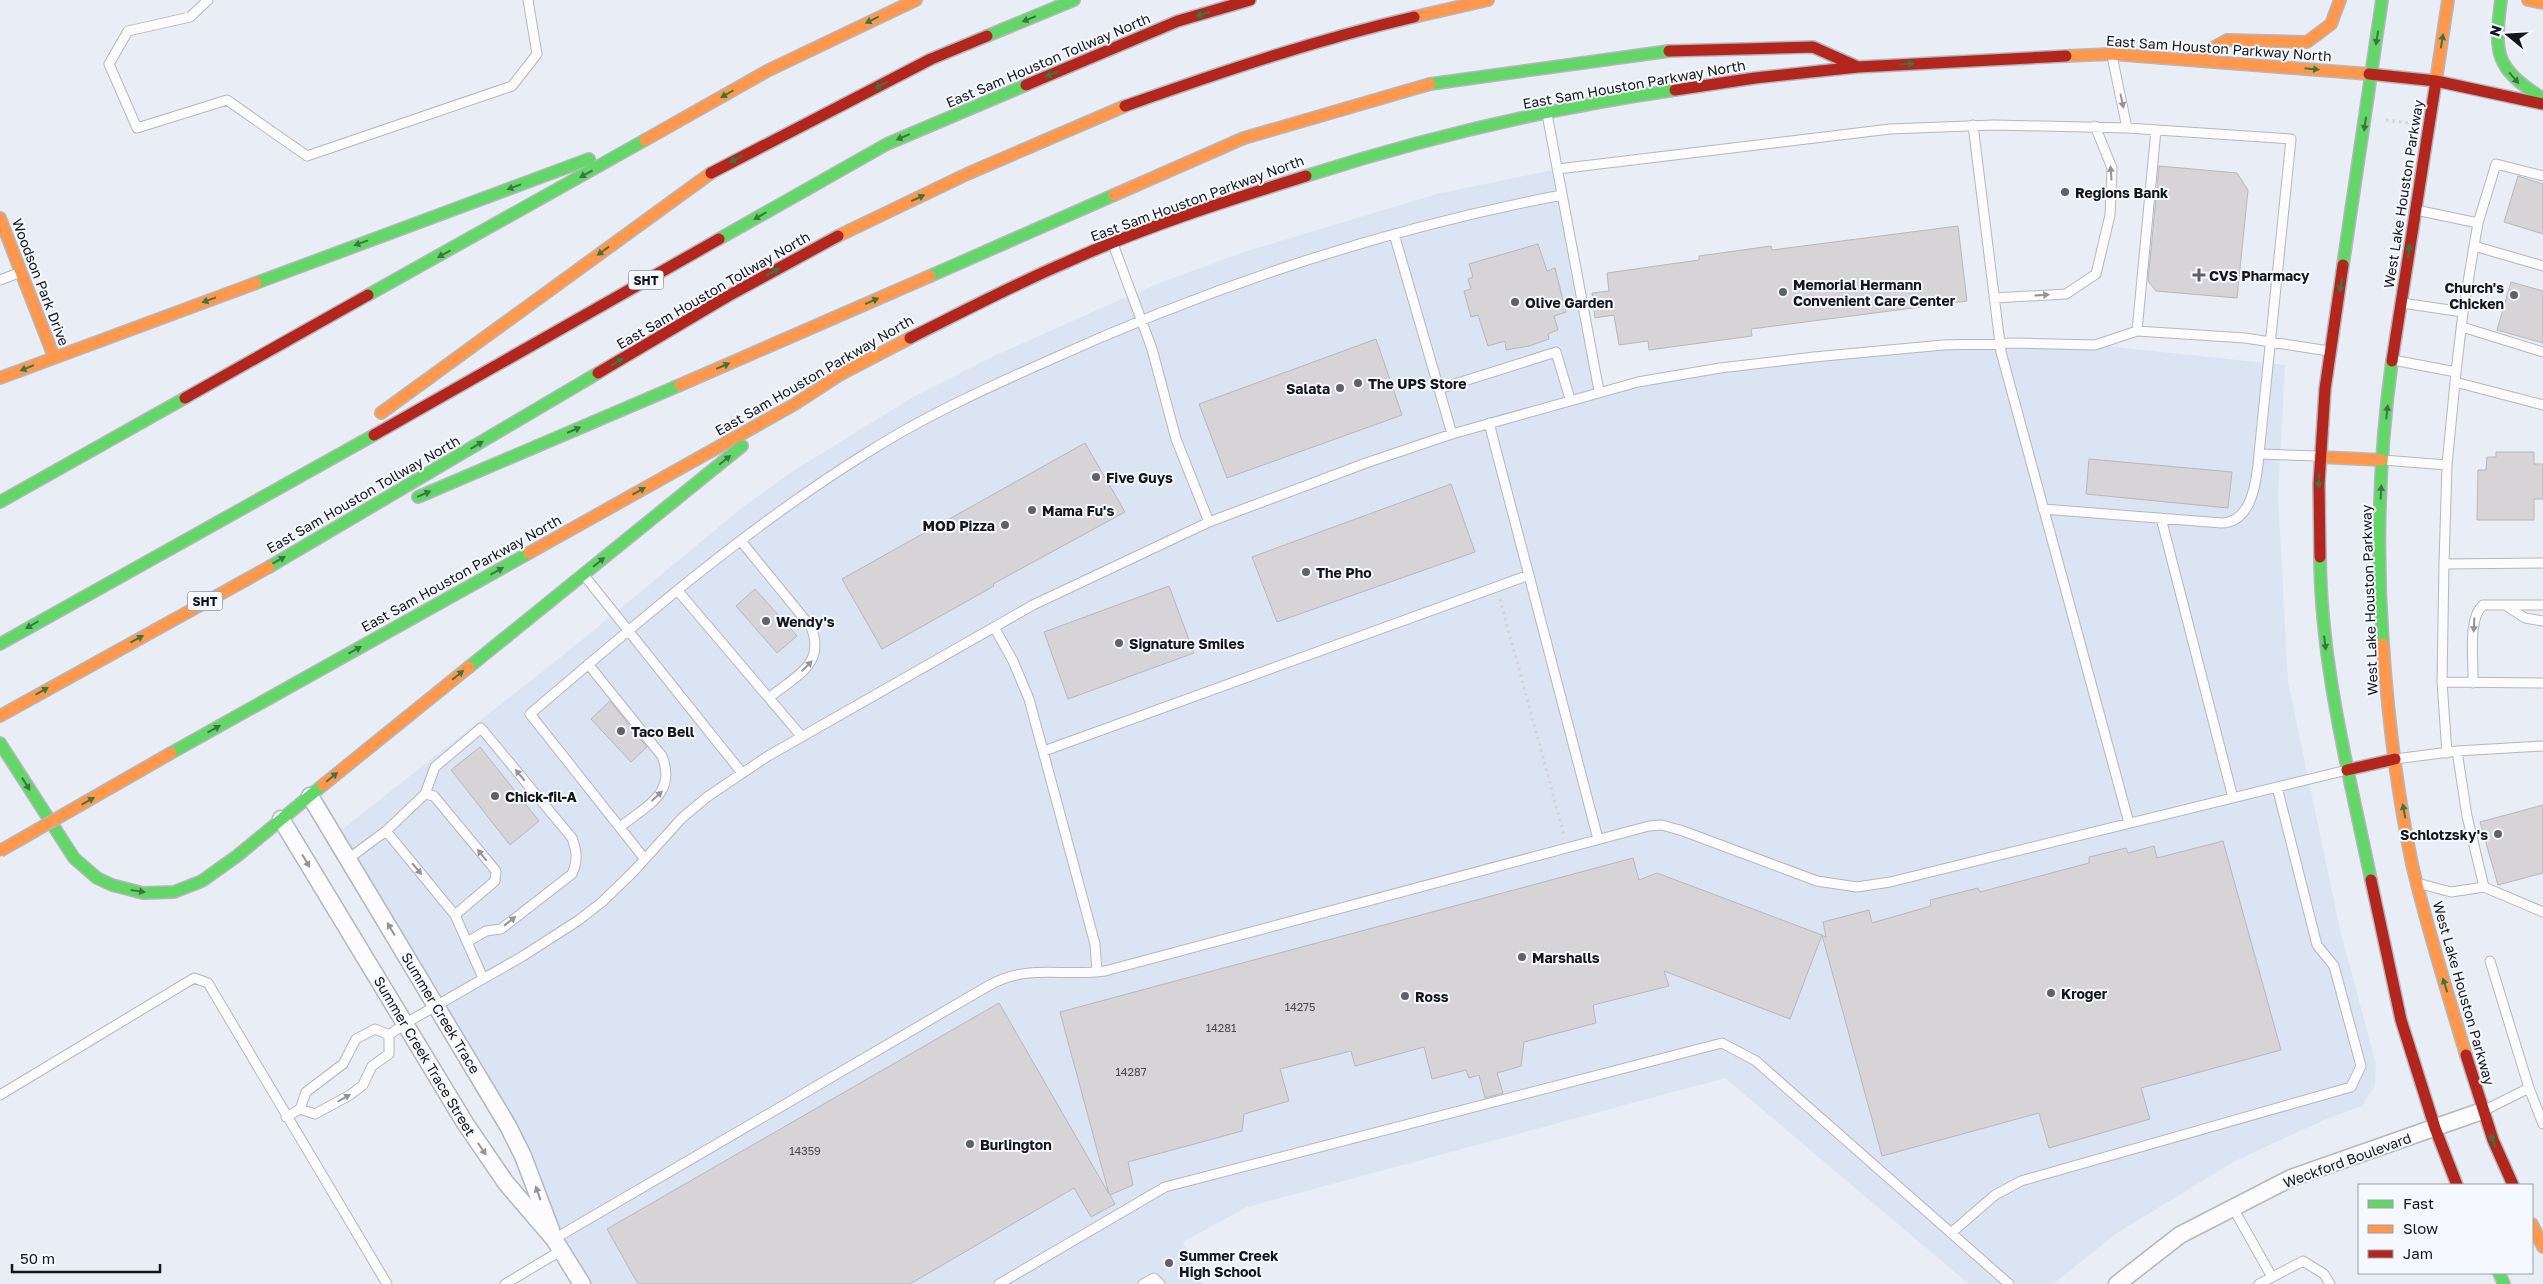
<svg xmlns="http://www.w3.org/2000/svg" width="2543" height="1284" font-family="'Golos Text',sans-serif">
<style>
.built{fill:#dbe4f3}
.building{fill:#d6d4d7;stroke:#b9b7bb}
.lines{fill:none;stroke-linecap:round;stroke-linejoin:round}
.lane-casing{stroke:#b4b7bd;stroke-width:11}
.street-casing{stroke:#b4b7bd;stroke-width:19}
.fast-casing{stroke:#b4b7bd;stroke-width:14}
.slow-casing{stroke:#b4b7bd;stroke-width:14}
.jam-casing{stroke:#b4b7bd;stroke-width:14}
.path{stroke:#d2d4d6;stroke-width:3;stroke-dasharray:2.5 4;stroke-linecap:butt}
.lane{stroke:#fcfcfe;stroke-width:9}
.street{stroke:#fcfcfe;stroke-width:16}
.fast{stroke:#63d668;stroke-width:11}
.slow{stroke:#ff974d;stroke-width:11}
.jam{stroke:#b3261e;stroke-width:11}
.slow-bridge-casing{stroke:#b4b7bd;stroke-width:14;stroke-linecap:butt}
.slow-bridge{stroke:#ff974d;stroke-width:11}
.oneway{fill:#3b7642}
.oneway2{fill:#939498}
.poi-dot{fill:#5e6167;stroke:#f5f8ff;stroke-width:2}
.labels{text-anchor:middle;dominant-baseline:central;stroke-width:4;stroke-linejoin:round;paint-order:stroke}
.number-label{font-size:11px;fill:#47484d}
.shield{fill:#f5f8ff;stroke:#575a5f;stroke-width:1}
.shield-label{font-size:12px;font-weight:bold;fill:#13161b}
.street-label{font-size:14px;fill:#13161b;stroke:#f5f8ff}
.poi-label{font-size:14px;font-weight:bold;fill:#13161b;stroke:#f5f8ff;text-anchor:start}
</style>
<rect width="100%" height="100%" fill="#e9edf5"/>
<!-- built -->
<path class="built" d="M1558,169L1599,391L1638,382L1906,347L2095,345L2285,365L2278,496L2288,682L2340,930L2376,1064L2375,1086L2362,1106L2324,1120L2235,1161L2117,1233L2053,1284H1969L1725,1078L1247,1207L1183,1242L1203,1284H582L536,1187L334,836L581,641L743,507L793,471L915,396L994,356L1099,309L1162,282L1244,252L1437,194Z"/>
<!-- building -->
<path class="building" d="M2159,166L2237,173L2248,190L2237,298L2156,291L2148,281Z
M2518,176L2543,184V234L2504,222Z
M1958,226L1967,301L1751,329L1752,336L1649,350L1648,341L1619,345L1614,315L1595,318L1592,293L1609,291L1607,273L1699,260V256L1771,246L1772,250Z
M1538,244L1547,271L1555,268L1566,312L1554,316L1558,330L1548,334L1549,339L1529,346L1506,350L1505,341L1488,346L1478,315L1471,317L1464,291L1471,289L1468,279L1473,277L1469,264Z
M2511,282L2543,291V343L2497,330Z
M1376,339L1402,415L1227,478L1199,404Z
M1085,443L1125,512L993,584L994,586L882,649L842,579Z
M2496,452H2534V464H2543V499H2534V520H2477L2478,470H2486L2487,457H2496Z
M2089,459L2232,472L2228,508L2086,494Z
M1451,484L1475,552L1277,622L1252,557Z
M1169,586L1194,653L1068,699L1044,632Z
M755,589L797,636L777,653L736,606Z
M610,701L647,747L631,762L591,719Z
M480,747L539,821L510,845L451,770Z
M2543,805V873L2498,885L2480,822Z
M2223,841L2281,1050L2141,1088L2150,1119L2049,1148L2039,1113L1882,1156L1822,935L1826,937L1823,922L1869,910L1872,923L1931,906L1930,900L1978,888L1980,892L2089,863V857L2126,848L2128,853L2154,846L2157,858Z
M1633,858L1639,880L1657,873L1822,935L1790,1019L1664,971L1669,986L1593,1005L1596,1023L1524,1042L1521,1066L1497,1073L1503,1093L1485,1098L1479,1075L1469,1078L1466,1070L1432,1079L1424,1047L1355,1066L1351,1051L1280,1069L1289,1101L1244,1114L1242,1131L1128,1162L1133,1185L1110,1195L1115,1204L1091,1217L1074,1188L910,1284H638L607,1229L999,1003L1109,1194L1060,1012Z"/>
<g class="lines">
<!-- lane casing -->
<g class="lane-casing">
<path id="lane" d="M208,0L190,17L128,31L109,64L137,128L227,100L307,156L512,86L537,54L528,0
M2112,56L2127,128L2291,139L2259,454L2318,456
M1547,114L1599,391
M1973,125L2001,352L2129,823
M1558,169L1890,129L1994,125L2127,128
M2416,210L2478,223L2496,164L2543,176
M2478,223L2474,246L2543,266
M1394,234L1452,434
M1113,244L1152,349L1176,439L1209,522
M0,280L21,272
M1994,298L2066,294L2096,274L2110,215L2112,168L2095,126
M2402,303L2463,312L2474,246
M2462,327L2543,352
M2137,331L2156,130
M2393,360L2456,372L2463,312
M2455,382L2543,405
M1439,389L1556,352L1570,399
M1489,423L1598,839
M2383,460L2447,465L2456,372
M2447,465L2444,564L2543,563
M2043,509L2222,523C2253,522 2257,478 2259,454
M2161,518L2233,798
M741,541L811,627C826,664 796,676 770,697
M2444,564L2442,682L2447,753
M583,574L742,773
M678,591L802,737
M2505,605L2525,618L2543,621
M994,627L1013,661L1029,699L1095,944L1097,972
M588,664L662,756C677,794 646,806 620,827
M2442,682L2543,683
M2473,683C2474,661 2467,619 2483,605H2543
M1044,751L1529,575
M2457,751L2467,816L2484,887L2543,912
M2395,759L2457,751L2543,746
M425,794L435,767L481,728L572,838C577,852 578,860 572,874L501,929L486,931L467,942
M386,831L455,915L483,978
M644,858L530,714C638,622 745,529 865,454C921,418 982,390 1043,363C1209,287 1383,229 1562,195
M348,859L386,831L425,794L434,796L496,871L495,881L455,915
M2421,884L2451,892L2484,887
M2490,961L2529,1088L2543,1124
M389,1035L406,1023L523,956L579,920L602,902L634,871L682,818L707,797L768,756L1033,605L1209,522L1366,463L1452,434L1638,382L1720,368L1814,357L1943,345L2017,343L2095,345L2137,331L2245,338L2329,351
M0,1095L194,978L208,983L387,1284
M300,1109L315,1114L350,1095L363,1085L372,1066L389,1054V1035
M2485,1110L2529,1088
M286,1117L300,1109L306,1092L343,1064L356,1039L375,1029L389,1035
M2233,1208L2272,1277
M1951,1233L1995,1195L2021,1181L2351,1087L2361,1066L2334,966L2317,945L2277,787
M554,1239L988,986C1029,963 1061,977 1105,971L1649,826L1662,825L1683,831L1817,881L1857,887L1890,882L2347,770
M505,1284L562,1250
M999,1284L1165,1187L1722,1043L1756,1061L2009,1284
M1143,1284L1154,1278L1160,1284
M2259,1284L2303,1261L2324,1274L2330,1284"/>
</g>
<!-- street casing -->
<g class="street-casing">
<path id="street" d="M310,796L508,1126L523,1156L551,1230
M281,819L465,1123L506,1183L554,1239L582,1284
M2117,1284L2180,1235L2291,1178L2482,1111"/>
</g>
<!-- fast casing -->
<g class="fast-casing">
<path id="fast" d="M2501,0C2494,54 2495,68 2542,98
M987,36L1074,0
M2371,75L2382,0
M1430,84L1669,51
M1306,176C1427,137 1550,108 1675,90
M719,239L887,144L1026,85
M2343,265L2371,75
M930,276L1114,195
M256,283L589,159
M368,295L645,140
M418,497L680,385
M0,502L185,398
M2320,557C2321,666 2349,773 2371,880
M269,567L598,373
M0,644L374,435
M2383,644C2376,550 2379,455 2392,361
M469,667L742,446
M0,743L74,858L97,878L112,885L143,893L174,892L202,881L237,856L323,785
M171,753L529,553
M2499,1273L2504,1284"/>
</g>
<!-- slow casing -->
<g class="slow-casing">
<path id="slow" d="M2528,0L2543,3
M1414,17L1488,0
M2066,56L2112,54L2369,74
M2193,59L2227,40L2307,42L2331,24L2340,0
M2436,81L2448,0
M645,140L769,70L916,0
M1114,195L1244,138L1430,84
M0,218L54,357
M838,236L967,174L1125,106
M0,378L256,283
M680,385L930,276
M381,413L711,173
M2320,457L2382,460
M529,553L795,404L841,374L910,338
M2383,644C2388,718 2397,791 2412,864C2427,928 2447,991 2466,1055
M0,716L269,567
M323,785L469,667
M2532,1224L2543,1247"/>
</g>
<!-- jam casing -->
<g class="jam-casing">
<path id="jam" d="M1669,51L1813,47L1858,67
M2369,74L2436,81L2543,104
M1026,85L1178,21L1250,0
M1675,90L1755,78L1858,67L2066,56
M1125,106C1221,72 1315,40 1414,17
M711,173L931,59L987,36
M910,338C962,312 1013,285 1067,262C1144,227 1226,201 1306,176
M2392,361L2436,81
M598,373L728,296L838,236
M185,398L368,295
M374,435L719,239
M2320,557L2319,484L2325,389L2343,265
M2347,770L2395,759
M2371,880L2401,1020L2435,1128L2457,1185
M2466,1055L2493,1140L2513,1185"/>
</g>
<!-- path -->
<path class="path" d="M2386,120L2409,123
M1500,599L1564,835"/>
<!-- lane -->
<use href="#lane" class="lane"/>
<!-- street -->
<use href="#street" class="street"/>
<!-- fast -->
<use href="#fast" class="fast"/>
<!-- slow -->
<use href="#slow" class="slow"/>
<!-- jam -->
<use href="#jam" class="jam"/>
<!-- slow-bridge casing -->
<g class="slow-bridge-casing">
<path id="slow-bridge" d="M0,851L171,753"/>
</g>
<!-- slow-bridge -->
<use href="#slow-bridge" class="slow-bridge"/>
</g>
<!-- one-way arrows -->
<defs><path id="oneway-solid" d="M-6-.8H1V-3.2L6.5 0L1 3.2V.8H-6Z" transform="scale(1.25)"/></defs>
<g class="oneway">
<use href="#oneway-solid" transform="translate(1203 14) rotate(163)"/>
<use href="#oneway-solid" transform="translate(1029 19) rotate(158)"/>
<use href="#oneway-solid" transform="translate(872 20) rotate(154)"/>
<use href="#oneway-solid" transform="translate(2377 38) rotate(99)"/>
<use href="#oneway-solid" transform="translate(2442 41) rotate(-81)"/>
<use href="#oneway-solid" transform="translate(1907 64) rotate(-3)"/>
<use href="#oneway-solid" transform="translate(2312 69) rotate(6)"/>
<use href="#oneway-solid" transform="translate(1052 74) rotate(157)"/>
<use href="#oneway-solid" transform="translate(2514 78) rotate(49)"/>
<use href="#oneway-solid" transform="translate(881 85) rotate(153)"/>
<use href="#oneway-solid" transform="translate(727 94) rotate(150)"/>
<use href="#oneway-solid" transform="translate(2365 124) rotate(98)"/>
<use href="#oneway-solid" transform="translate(903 137) rotate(157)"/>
<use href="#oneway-solid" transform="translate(736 159) rotate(153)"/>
<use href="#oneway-solid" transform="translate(586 174) rotate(151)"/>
<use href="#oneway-solid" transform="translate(514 187) rotate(160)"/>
<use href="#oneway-solid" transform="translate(918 198) rotate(-25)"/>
<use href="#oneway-solid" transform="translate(760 216) rotate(150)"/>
<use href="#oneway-solid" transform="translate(361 243) rotate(160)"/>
<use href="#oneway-solid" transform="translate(603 251) rotate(144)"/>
<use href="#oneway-solid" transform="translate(2409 251) rotate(-82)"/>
<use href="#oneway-solid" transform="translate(444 254) rotate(151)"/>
<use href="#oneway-solid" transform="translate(773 272) rotate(-29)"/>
<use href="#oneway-solid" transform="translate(2341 285) rotate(99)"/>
<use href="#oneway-solid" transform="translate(209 300) rotate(160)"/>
<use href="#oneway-solid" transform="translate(872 301) rotate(-24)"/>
<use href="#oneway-solid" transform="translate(617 362) rotate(-31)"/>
<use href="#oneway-solid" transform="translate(723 366) rotate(-23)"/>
<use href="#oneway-solid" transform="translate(27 368) rotate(158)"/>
<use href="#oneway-solid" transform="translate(2387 412) rotate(-84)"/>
<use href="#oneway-solid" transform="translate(574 430) rotate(-23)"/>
<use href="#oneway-solid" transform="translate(477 445) rotate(-31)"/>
<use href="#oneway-solid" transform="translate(725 460) rotate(-39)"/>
<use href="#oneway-solid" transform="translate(2319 481) rotate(92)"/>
<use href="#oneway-solid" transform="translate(639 491) rotate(-29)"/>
<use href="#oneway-solid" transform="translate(2381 492) rotate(-87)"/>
<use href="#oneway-solid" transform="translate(424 494) rotate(-23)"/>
<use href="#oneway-solid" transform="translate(279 560) rotate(-29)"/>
<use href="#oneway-solid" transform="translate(599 562) rotate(-39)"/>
<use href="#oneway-solid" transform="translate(497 571) rotate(-29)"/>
<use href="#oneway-solid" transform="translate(32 625) rotate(150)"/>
<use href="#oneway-solid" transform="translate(137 639) rotate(-29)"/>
<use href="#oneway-solid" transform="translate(2325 643) rotate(83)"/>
<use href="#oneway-solid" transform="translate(355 650) rotate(-29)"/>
<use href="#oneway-solid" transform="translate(458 675) rotate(-39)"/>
<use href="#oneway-solid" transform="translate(42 691) rotate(-30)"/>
<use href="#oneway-solid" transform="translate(214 729) rotate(-29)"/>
<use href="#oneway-solid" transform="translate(332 777) rotate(-39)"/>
<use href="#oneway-solid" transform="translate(26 784) rotate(58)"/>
<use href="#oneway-solid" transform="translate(88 801) rotate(-30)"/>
<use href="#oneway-solid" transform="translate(2404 811) rotate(-100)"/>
<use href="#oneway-solid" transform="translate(138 891) rotate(8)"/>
<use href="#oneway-solid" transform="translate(2445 985) rotate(-107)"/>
<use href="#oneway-solid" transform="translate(2493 1141) rotate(-110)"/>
</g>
<g class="oneway2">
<use href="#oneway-solid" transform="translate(2122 101) rotate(78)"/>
<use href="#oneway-solid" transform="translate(2111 173) rotate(-94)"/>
<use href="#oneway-solid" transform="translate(2042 295) rotate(-3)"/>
<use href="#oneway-solid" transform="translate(2474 625) rotate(93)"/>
<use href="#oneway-solid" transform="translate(807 666) rotate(-44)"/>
<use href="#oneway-solid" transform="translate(520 775) rotate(-130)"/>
<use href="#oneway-solid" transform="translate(657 796) rotate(-43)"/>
<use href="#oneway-solid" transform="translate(482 855) rotate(-129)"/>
<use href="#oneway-solid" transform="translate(306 861) rotate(59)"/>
<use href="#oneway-solid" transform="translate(417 869) rotate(50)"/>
<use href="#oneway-solid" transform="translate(510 921) rotate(-38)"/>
<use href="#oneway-solid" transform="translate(391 929) rotate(-121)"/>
<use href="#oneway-solid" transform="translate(344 1098) rotate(-30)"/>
<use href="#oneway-solid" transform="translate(482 1149) rotate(56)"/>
<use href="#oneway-solid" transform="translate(538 1193) rotate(-110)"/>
</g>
<!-- markers -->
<g class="poi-dot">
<circle cx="2065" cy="192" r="5"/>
<path d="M2196.5 267.5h5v5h5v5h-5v5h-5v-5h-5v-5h5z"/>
<circle cx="1783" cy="292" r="5"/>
<circle cx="2514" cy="295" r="5"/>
<circle cx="1515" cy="302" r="5"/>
<circle cx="1358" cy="383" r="5"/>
<circle cx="1340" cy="388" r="5"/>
<circle cx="1096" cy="477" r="5"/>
<circle cx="1032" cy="510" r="5"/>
<circle cx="1005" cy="525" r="5"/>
<circle cx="1306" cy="572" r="5"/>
<circle cx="766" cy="621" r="5"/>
<circle cx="1119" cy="643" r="5"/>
<circle cx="621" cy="731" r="5"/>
<circle cx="495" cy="796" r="5"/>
<circle cx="2498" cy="834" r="5"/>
<circle cx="1522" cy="957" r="5"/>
<circle cx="2051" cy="993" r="5"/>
<circle cx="1405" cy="996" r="5"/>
<circle cx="970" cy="1144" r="5"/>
<circle cx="1169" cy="1263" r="5"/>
</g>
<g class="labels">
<!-- number labels -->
<g class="number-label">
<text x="1300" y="1006">14275</text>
<text x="1221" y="1027">14281</text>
<text x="1131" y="1071">14287</text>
<text x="805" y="1150">14359</text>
</g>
<!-- shield labels -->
<g class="shield">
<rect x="628.5" y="270.5" width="35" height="19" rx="4"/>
<rect x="187.5" y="591.5" width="35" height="19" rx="4"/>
</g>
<g class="shield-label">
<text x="646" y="280">SHT</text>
<text x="205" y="601">SHT</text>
</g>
<!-- street labels -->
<g class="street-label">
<text transform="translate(2219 48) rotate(4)">East Sam Houston Parkway North</text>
<text transform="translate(1048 60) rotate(-23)">East Sam Houston Tollway North</text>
<text transform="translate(1634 84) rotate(-10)">East Sam Houston Parkway North</text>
<text transform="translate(2403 194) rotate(-81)">West Lake Houston Parkway</text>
<text transform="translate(1197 198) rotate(-20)">East Sam Houston Parkway North</text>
<text transform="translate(41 282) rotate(69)">Woodson Park Drive</text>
<text transform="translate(713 290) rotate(-30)">East Sam Houston Tollway North</text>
<text transform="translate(814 375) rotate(-30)">East Sam Houston Parkway North</text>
<text transform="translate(363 494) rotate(-30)">East Sam Houston Tollway North</text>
<text transform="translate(461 573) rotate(-29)">East Sam Houston Parkway North</text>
<text transform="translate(2369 600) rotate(-92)">West Lake Houston Parkway</text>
<text transform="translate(2464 993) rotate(74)">West Lake Houston Parkway</text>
<text transform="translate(441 1013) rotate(59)">Summer Creek Trace</text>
<text transform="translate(425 1056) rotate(59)">Summer Creek Trace Street</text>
<text transform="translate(2347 1160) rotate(-20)">Weckford Boulevard</text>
</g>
<!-- poi labels -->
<g class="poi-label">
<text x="2075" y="192">Regions Bank</text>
<text x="2209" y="275">CVS Pharmacy</text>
<text x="1793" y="284">Memorial Hermann<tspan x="1793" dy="16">Convenient Care Center</tspan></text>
<text x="2504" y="287" text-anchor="end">Church's<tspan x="2504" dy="16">Chicken</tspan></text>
<text x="1525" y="302">Olive Garden</text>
<text x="1368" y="383">The UPS Store</text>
<text x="1330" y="388" text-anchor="end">Salata</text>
<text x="1106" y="477">Five Guys</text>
<text x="1042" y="510">Mama Fu's</text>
<text x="995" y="525" text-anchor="end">MOD Pizza</text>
<text x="1316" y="572">The Pho</text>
<text x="776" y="621">Wendy's</text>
<text x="1129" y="643">Signature Smiles</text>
<text x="631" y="731">Taco Bell</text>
<text x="505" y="796">Chick-fil-A</text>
<text x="2488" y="834" text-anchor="end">Schlotzsky's</text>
<text x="1532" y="957">Marshalls</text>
<text x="2061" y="993">Kroger</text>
<text x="1415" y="996">Ross</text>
<text x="980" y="1144">Burlington</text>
<text x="1179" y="1255">Summer Creek<tspan x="1179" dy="16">High School</tspan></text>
</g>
</g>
<!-- legend -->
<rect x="2358" y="1184" width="175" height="90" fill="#f5f8ff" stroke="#9b9ea4"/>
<rect x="2368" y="1200" width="25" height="8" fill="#63d668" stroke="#9b9ea4"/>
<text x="2403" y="1209" font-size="15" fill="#13161b">Fast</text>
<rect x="2368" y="1225" width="25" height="8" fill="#ff974d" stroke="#9b9ea4"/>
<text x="2403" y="1234" font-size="15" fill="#13161b">Slow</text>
<rect x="2368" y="1250" width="25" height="8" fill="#b3261e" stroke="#9b9ea4"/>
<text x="2403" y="1259" font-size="15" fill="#13161b">Jam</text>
<!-- north arrow -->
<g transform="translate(2508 35) rotate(288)" stroke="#f5f8ff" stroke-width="4" paint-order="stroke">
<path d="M0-4L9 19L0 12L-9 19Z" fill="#13161b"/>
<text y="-8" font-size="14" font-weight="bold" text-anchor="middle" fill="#13161b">N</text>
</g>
<!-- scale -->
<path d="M12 1264v8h148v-8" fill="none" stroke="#13161b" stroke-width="2.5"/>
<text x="20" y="1264" font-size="15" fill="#13161b" stroke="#f5f8ff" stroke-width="4" paint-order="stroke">50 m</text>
</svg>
